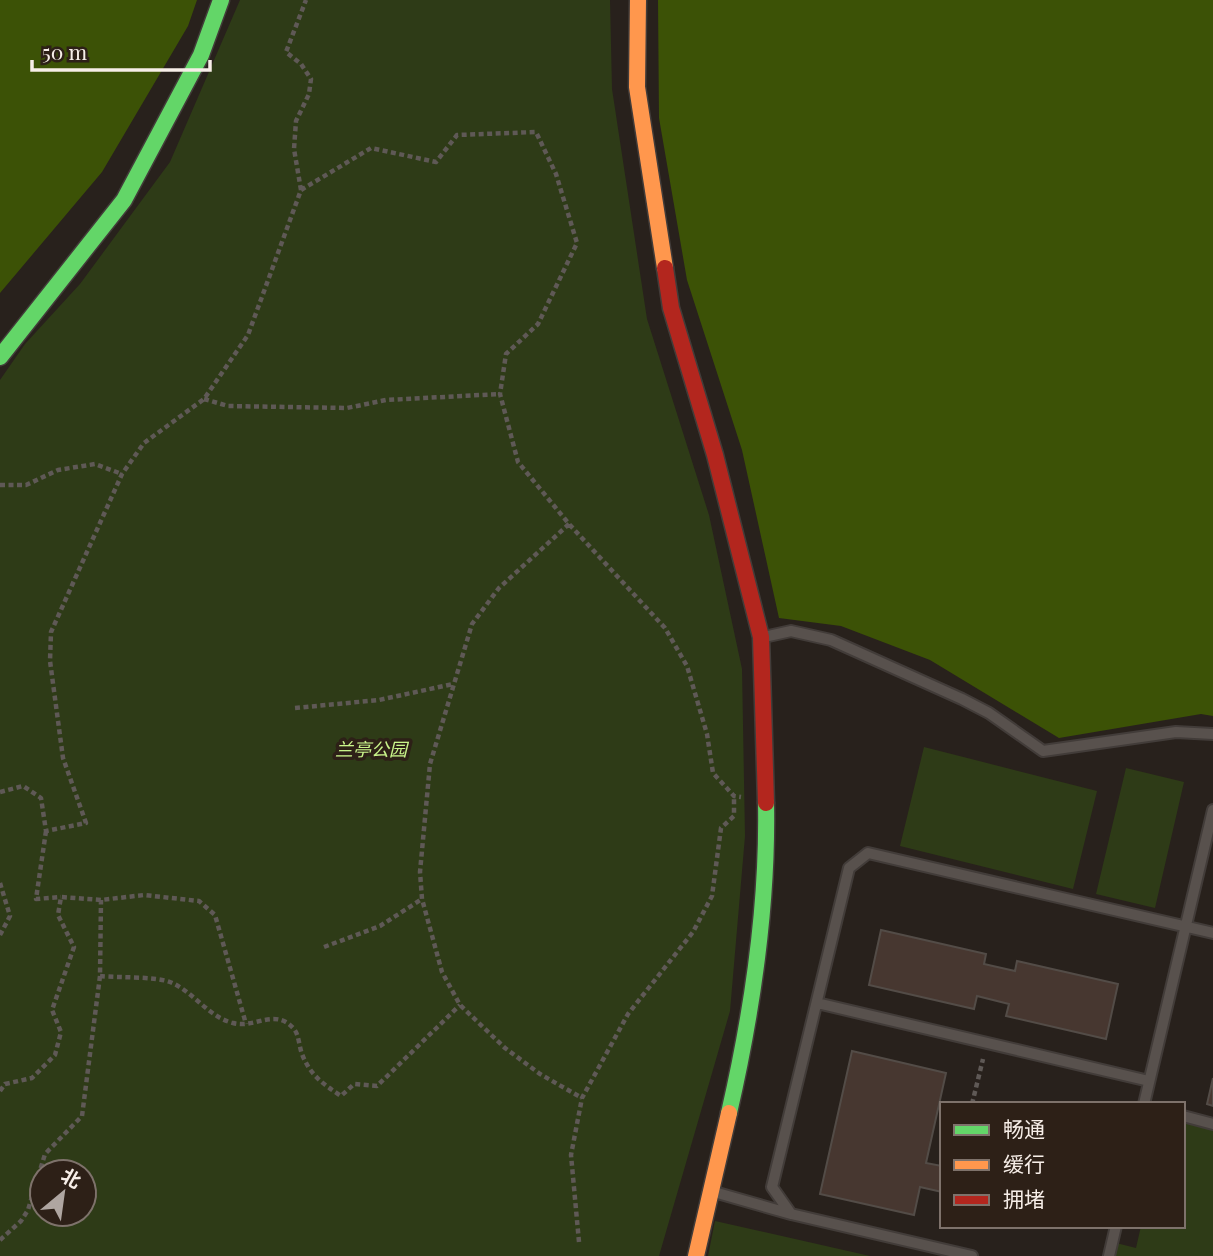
<svg xmlns="http://www.w3.org/2000/svg" width="1213" height="1256" font-family="'Playfair Display','Noto Sans SC',serif">
<style>
.green{fill:#2e3b17;fill-rule:evenodd}
.forest{fill:#3c5206}
.building{fill:#473730;stroke:#534c47;stroke-width:2}
.lines{fill:none;stroke-linecap:round;stroke-linejoin:round}
.lane-casing{stroke:#423c39;stroke-width:14}
.fast-casing{stroke:#423c39;stroke-width:19}
.slow-casing{stroke:#423c39;stroke-width:19}
.jam-casing{stroke:#423c39;stroke-width:19}
.path{stroke:#5f5956;stroke-width:4.5;stroke-dasharray:5 3.5;stroke-linecap:butt}
.lane{stroke:#58514d;stroke-width:10}
.fast{stroke:#63d668;stroke-width:16}
.slow{stroke:#ff974d;stroke-width:16}
.jam{stroke:#b3261e;stroke-width:16}
.labels{text-anchor:middle;dominant-baseline:central;stroke-width:7;stroke-linejoin:round;paint-order:stroke}
.park-label{font-size:18px;font-style:italic;fill:#c9f48b;stroke:#2d2017}
</style>
<rect width="100%" height="100%" fill="#28211c"/>
<!-- green -->
<path class="green" d="M240,0H610L612,89L647,319L709,515L742,669L745,836L730,1011L659,1256H0V380L25,344L80,284L170,162ZM42,1172H84V1214H42Z
M924,747L1097,791L1073,889L900,846Z
M1126,768L1184,782L1155,908L1096,894Z
M1183,1116L1213,1124V1256H1109L1112,1242L1136,1248L1141,1226H1183Z
M715,1221L870,1256H708Z"/>
<!-- forest -->
<path class="forest" d="M0,0H197L188,26L102,172L0,293Z
M658,0H1213V716L1201,714L1059,738L930,660L841,626L779,618L742,450L687,280L659,118Z"/>
<!-- building -->
<path class="building" d="M881,930L986,954L984,964L1015,971L1017,961L1118,984L1106,1039L1006,1016L1009,1004L977,996L974,1009L869,985Z
M852,1051L946,1073L926,1163L942,1166V1192L920,1187L914,1215L820,1194Z
M1213,1078V1106L1207,1104Z"/>
<g class="lines">
<!-- lane casing -->
<g class="lane-casing">
<path id="lane" d="M764,637L791,631L831,640L962,699L989,713L1043,751L1176,732L1213,734
M817,1003L1149,1081
M1144,1104L1213,810
M1183,1116L1213,1124
M714,1192L791,1214
M972,1256L791,1214L772,1187L849,868L868,853L1213,933
M1109,1256L1116,1226"/>
</g>
<!-- fast casing -->
<g class="fast-casing">
<path id="fast" d="M0,357L124,200L201,55L221,0
M729,1113C752,1013 768,906 766,803"/>
</g>
<!-- slow casing -->
<g class="slow-casing">
<path id="slow" d="M638,0L637,87L665,268
M696,1256L729,1113"/>
</g>
<!-- jam casing -->
<g class="jam-casing">
<path id="jam" d="M665,268L671,308L715,455L761,637L766,803"/>
</g>
<!-- path -->
<path class="path" d="M301,190L371,148L436,162L457,135L536,132L556,174L577,243L538,324L506,354L500,394L518,462L569,524L665,628L687,666L707,734L713,773L734,796L741,797
M204,399L228,406L347,408L386,400L500,394
M0,485H26L58,470L95,464L122,474
M569,524L499,588L472,624L430,764L420,872L422,899L442,972L460,1005L505,1048L540,1074L582,1098
M295,708L379,700L453,684
M0,792L23,786L41,798L46,831L86,823L63,758L50,661L51,632L122,474L144,443L204,399L248,335L301,190L294,149L296,121L309,94L311,79L301,64L286,52L306,0
M46,831L36,899L61,897
M0,883L10,916L0,935
M324,947L380,926L422,899
M100,976C119,978 153,976 170,982C193,991 208,1017 233,1023C255,1029 275,1007 294,1029C299,1035 299,1046 302,1054C310,1075 323,1084 341,1096L354,1084L377,1086L460,1005
M0,1091L5,1084L32,1078L55,1055L61,1032L52,1010L74,947L58,915L61,897L101,900L144,895L199,901L215,915L246,1024
M972,1104L983,1059
M0,1240L21,1221L28,1210L45,1154L82,1116L100,976L101,900
M579,1242L571,1155L582,1098L628,1014L693,932L712,896L721,828L734,816V796"/>
<!-- lane -->
<use href="#lane" class="lane"/>
<!-- fast -->
<use href="#fast" class="fast"/>
<!-- slow -->
<use href="#slow" class="slow"/>
<!-- jam -->
<use href="#jam" class="jam"/>
</g>
<g class="labels">
<!-- park labels -->
<g class="park-label">
<text x="371" y="749">兰亭公园</text>
</g>
</g>
<!-- legend -->
<rect x="940" y="1102" width="245" height="126" fill="#2d2017" stroke="#7e726b" stroke-width="2"/>
<rect x="954" y="1125" width="35" height="10" fill="#63d668" stroke="#7e726b" stroke-width="2"/>
<text x="1003" y="1137" font-size="21" fill="#f7eee8">畅通</text>
<rect x="954" y="1160" width="35" height="10" fill="#ff974d" stroke="#7e726b" stroke-width="2"/>
<text x="1003" y="1172" font-size="21" fill="#f7eee8">缓行</text>
<rect x="954" y="1195" width="35" height="10" fill="#b3261e" stroke="#7e726b" stroke-width="2"/>
<text x="1003" y="1207" font-size="21" fill="#f7eee8">拥堵</text>
<!-- north arrow -->
<g transform="translate(63 1193) rotate(29)"><circle r="33" fill="#2d2017" stroke="#7e726b" stroke-width="2"/>
<path d="M0-5L12 26L0 18L-12 26Z" fill="#afa6a1"/>
<text y="-10" font-size="19" font-weight="bold" text-anchor="middle" fill="#f7eee8">北</text>
</g>
<!-- scale -->
<path d="M32 60v10h178v-10" fill="none" stroke="#f7eee8" stroke-width="3.5"/>
<text x="42" y="60" font-size="21" fill="#f7eee8" stroke="#2d2017" stroke-width="5" paint-order="stroke">50 m</text>
</svg>
